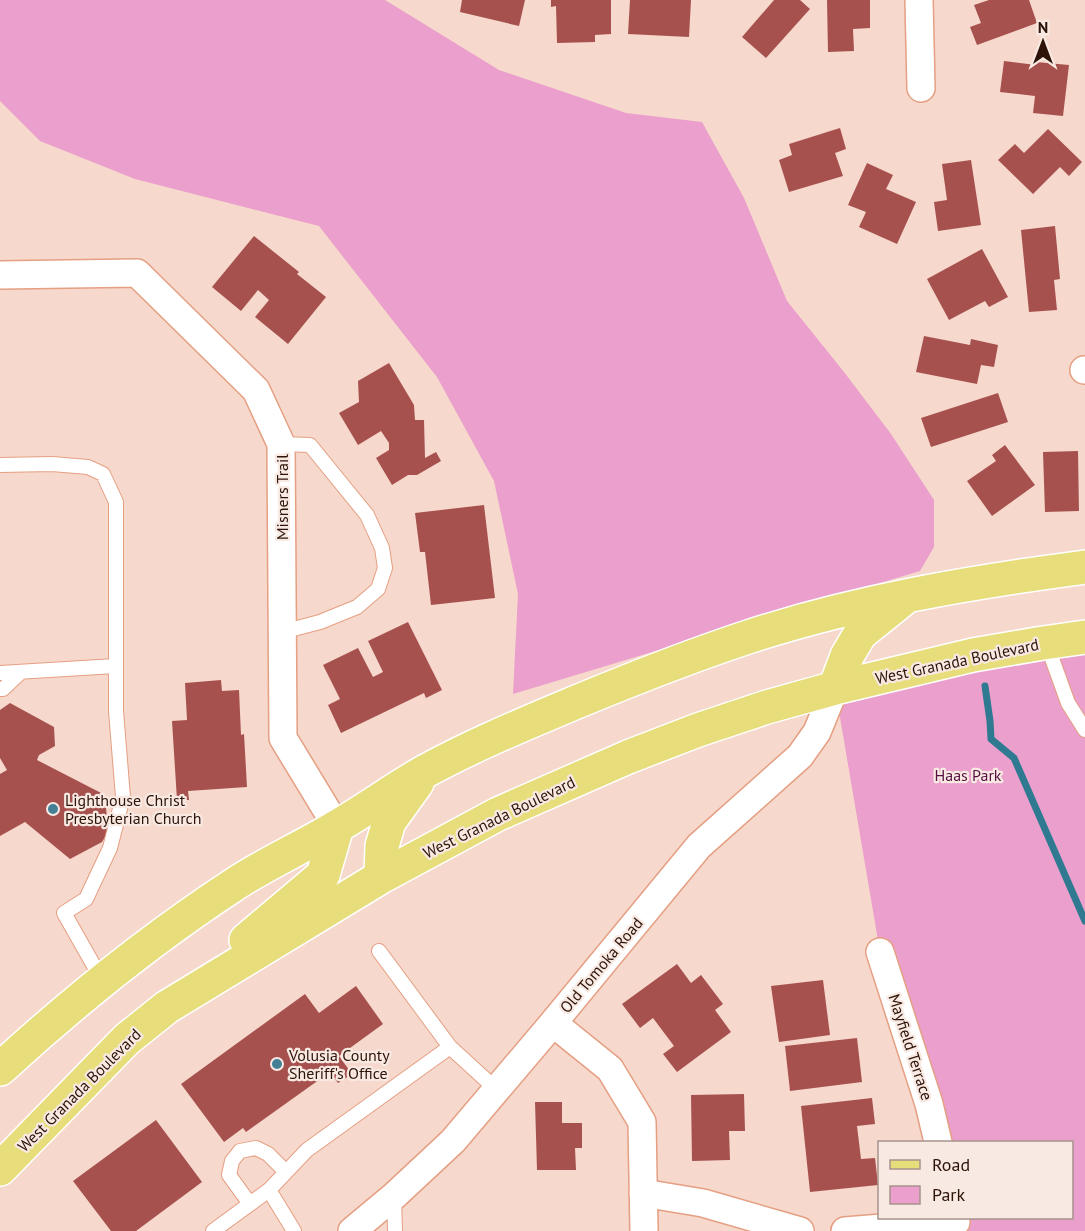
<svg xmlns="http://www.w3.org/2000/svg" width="1085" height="1231" font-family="'PT Sans',sans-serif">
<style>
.green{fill:#ea9fcc}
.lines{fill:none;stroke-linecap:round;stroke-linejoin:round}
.stream{stroke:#2f7a90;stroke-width:7}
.building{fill:#a7514f}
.lane-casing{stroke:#e59f82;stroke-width:16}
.street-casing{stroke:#e59f82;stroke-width:30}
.primary-casing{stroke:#fff;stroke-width:36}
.lane{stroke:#fff;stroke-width:14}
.street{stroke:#fff;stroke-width:27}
.primary{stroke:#e7dd7b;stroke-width:33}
.poi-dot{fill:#438096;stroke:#f8e9e3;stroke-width:2}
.labels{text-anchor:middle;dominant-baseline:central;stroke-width:4.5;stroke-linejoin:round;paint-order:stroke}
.street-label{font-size:16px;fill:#2d1308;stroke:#f8e9e3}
.park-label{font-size:16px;fill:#561041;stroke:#f8e9e3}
.poi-label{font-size:16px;fill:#2d1308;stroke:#f8e9e3;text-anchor:start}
</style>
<rect width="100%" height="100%" fill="#f6d8cc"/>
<!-- green -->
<path class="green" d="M0,0H385L499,70L626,113L702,122L744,198L787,301L844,372L891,434L934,500V547L920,571L513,694L518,594L494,481L437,377L319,226L135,179L40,141L0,101Z
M1085,637V1231H958L955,1218H1072V1142H938L880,952L835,688Z"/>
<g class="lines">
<!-- stream -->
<path class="stream" d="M985,686L990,721L991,739L1014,758L1085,921"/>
</g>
<!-- building -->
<path class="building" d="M462,0H525L519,26L460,12Z
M551,0H611V34L595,35V42L557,43L556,6L551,7Z
M630,0H691L689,37L628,34Z
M774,0H800L810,9L766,58L742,37Z
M827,0H870V28L853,29L854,51L828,52Z
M989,0H1029L1037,23L977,45L970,27L981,23L974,5Z
M1004,61L1036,65V62L1069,65L1063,116L1033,113L1035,96L1000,92Z
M840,128L846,149L835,153L843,176L789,192L779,160L792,155L789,144Z
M1048,129L1082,162L1069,176L1060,167L1033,194L998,160L1015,144L1024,153Z
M971,160L981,225L938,231L934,202L947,200L942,164Z
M867,163L893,175L886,189L916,202L897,244L859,227L866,212L848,205Z
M1055,226L1060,279L1054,280L1057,310L1029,312L1021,230Z
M254,236L299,272L297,274L326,297L288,344L255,317L269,300L258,290L241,311L212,287Z
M982,249L1008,297L989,307L985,301L949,320L927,279Z
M924,336L970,345L971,339L998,345L994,367L981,365L977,384L916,372Z
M389,363L414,405L415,420H424L425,458L436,452L441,461L417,475H408L392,485L376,458L389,450V443L381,431L358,445L339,413L359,402L358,381Z
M998,393L1008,422L931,447L921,418Z
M1005,445L1035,485L992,516L967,481L996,461L992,455Z
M1078,451L1079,511L1045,512L1043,452Z
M484,505L495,598L431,605L425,552H420L415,513Z
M408,622L442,690L426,698L424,693L341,733L328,705L340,699L323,665L358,648L373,677L383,672L368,641Z
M221,680L222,691L239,690L241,735L244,734L247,787L188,791L189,800H177L172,721L187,720L185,683Z
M10,703L54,727L55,746L39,755L37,760L105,795L108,832L102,842L70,859L25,822L0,836V774L7,770L0,758V710Z
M677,964L691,983L701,975L723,1004L715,1010L731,1032L677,1072L663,1054L674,1046L653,1018L640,1028L622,1004Z
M823,980L830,1035L779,1042L771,986Z
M356,986L383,1024L339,1056L352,1074L338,1083L330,1072L246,1132L243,1128L224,1142L181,1084L305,994L319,1013Z
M857,1038L862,1082L790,1091L785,1046Z
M744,1094L745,1131H729L730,1160L692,1161L691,1095Z
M872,1098L875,1124L857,1126L861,1159L875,1158L878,1185L810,1192L801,1106Z
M535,1102H562V1123H582V1148H575L576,1170H537Z
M156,1120L202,1182L136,1231H111L73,1181Z"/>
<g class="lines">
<!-- lane casing -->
<g class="lane-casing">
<path id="lane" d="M281,444L310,445L367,515L382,548L385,568L378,589L357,607L320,622L282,632
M0,465L52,464L88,467L103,474L116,502V711L123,797L110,848L86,899L64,913L102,980
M1046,642L1068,703L1085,730
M0,673L115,666
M0,689H3L21,672
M379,951L450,1047
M394,1197L395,1231
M250,1204L229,1175L232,1161L240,1151L256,1148L268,1154L286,1172
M213,1231L269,1190
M294,1231L269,1190L307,1150L450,1047L497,1090"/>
</g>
<!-- street casing -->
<g class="street-casing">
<path id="street" d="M919,0L921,88
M0,275L137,273L256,390L281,444L283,738L337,827
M1084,370H1085
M880,952L929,1104L938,1142
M553,1023L610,1069L642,1122L644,1231
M643,1193L703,1203L800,1231
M352,1231L394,1196L453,1141L553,1023L699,846L800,756L817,732L835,688
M845,1231L956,1222"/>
</g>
<!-- primary casing -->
<g class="primary-casing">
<path id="primary" d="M835,688L847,656L860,634L901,601
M381,877L382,846L389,822L417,783
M246,940L323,875L337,827
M0,1069C73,1002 151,939 235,884C267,863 303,847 336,827C366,810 394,789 424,772C471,746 524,724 574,703C632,679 690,656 751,636C859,601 972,582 1085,567
M0,1169L127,1039L167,1007L381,877L498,814L628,757L698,730L767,707L835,688L973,655L1043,643L1085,637"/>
</g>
<!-- lane -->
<use href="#lane" class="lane"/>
<!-- street -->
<use href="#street" class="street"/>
<!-- primary -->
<use href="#primary" class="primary"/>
</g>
<!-- markers -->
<g class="poi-dot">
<circle cx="53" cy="809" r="6"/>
<circle cx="277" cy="1064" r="6"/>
</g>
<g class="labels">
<!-- street labels -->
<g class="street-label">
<text transform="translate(282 497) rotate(-90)">Misners Trail</text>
<text transform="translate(957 661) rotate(-12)">West Granada Boulevard</text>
<text transform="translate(499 817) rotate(-26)">West Granada Boulevard</text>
<text transform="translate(601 965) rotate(-50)">Old Tomoka Road</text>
<text transform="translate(911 1047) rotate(72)">Mayfield Terrace</text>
<text transform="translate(79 1090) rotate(-45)">West Granada Boulevard</text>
</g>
<!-- park labels -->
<g class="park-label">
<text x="968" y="775">Haas Park</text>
</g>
<!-- poi labels -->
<g class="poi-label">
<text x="65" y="800">Lighthouse Christ<tspan x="65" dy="18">Presbyterian Church</tspan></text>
<text x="289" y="1055">Volusia County<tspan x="289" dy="18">Sheriff's Office</tspan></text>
</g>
</g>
<!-- legend -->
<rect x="878" y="1141" width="195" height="78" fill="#f8e9e3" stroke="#a7938b" stroke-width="1.5"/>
<rect x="890" y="1160" width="30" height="9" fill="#e7dd7b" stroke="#a7938b" stroke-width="1.5"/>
<text x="932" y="1171" font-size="18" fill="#2d1308">Road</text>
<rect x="890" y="1186" width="30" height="18" fill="#ea9fcc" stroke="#a7938b" stroke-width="1.5"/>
<text x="932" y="1201" font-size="18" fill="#2d1308">Park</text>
<!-- north arrow -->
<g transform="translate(1043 42)" stroke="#f8e9e3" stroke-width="4.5" paint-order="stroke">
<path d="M0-4.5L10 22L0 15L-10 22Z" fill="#2d1308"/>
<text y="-9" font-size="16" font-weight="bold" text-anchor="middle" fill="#2d1308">N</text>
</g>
</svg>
